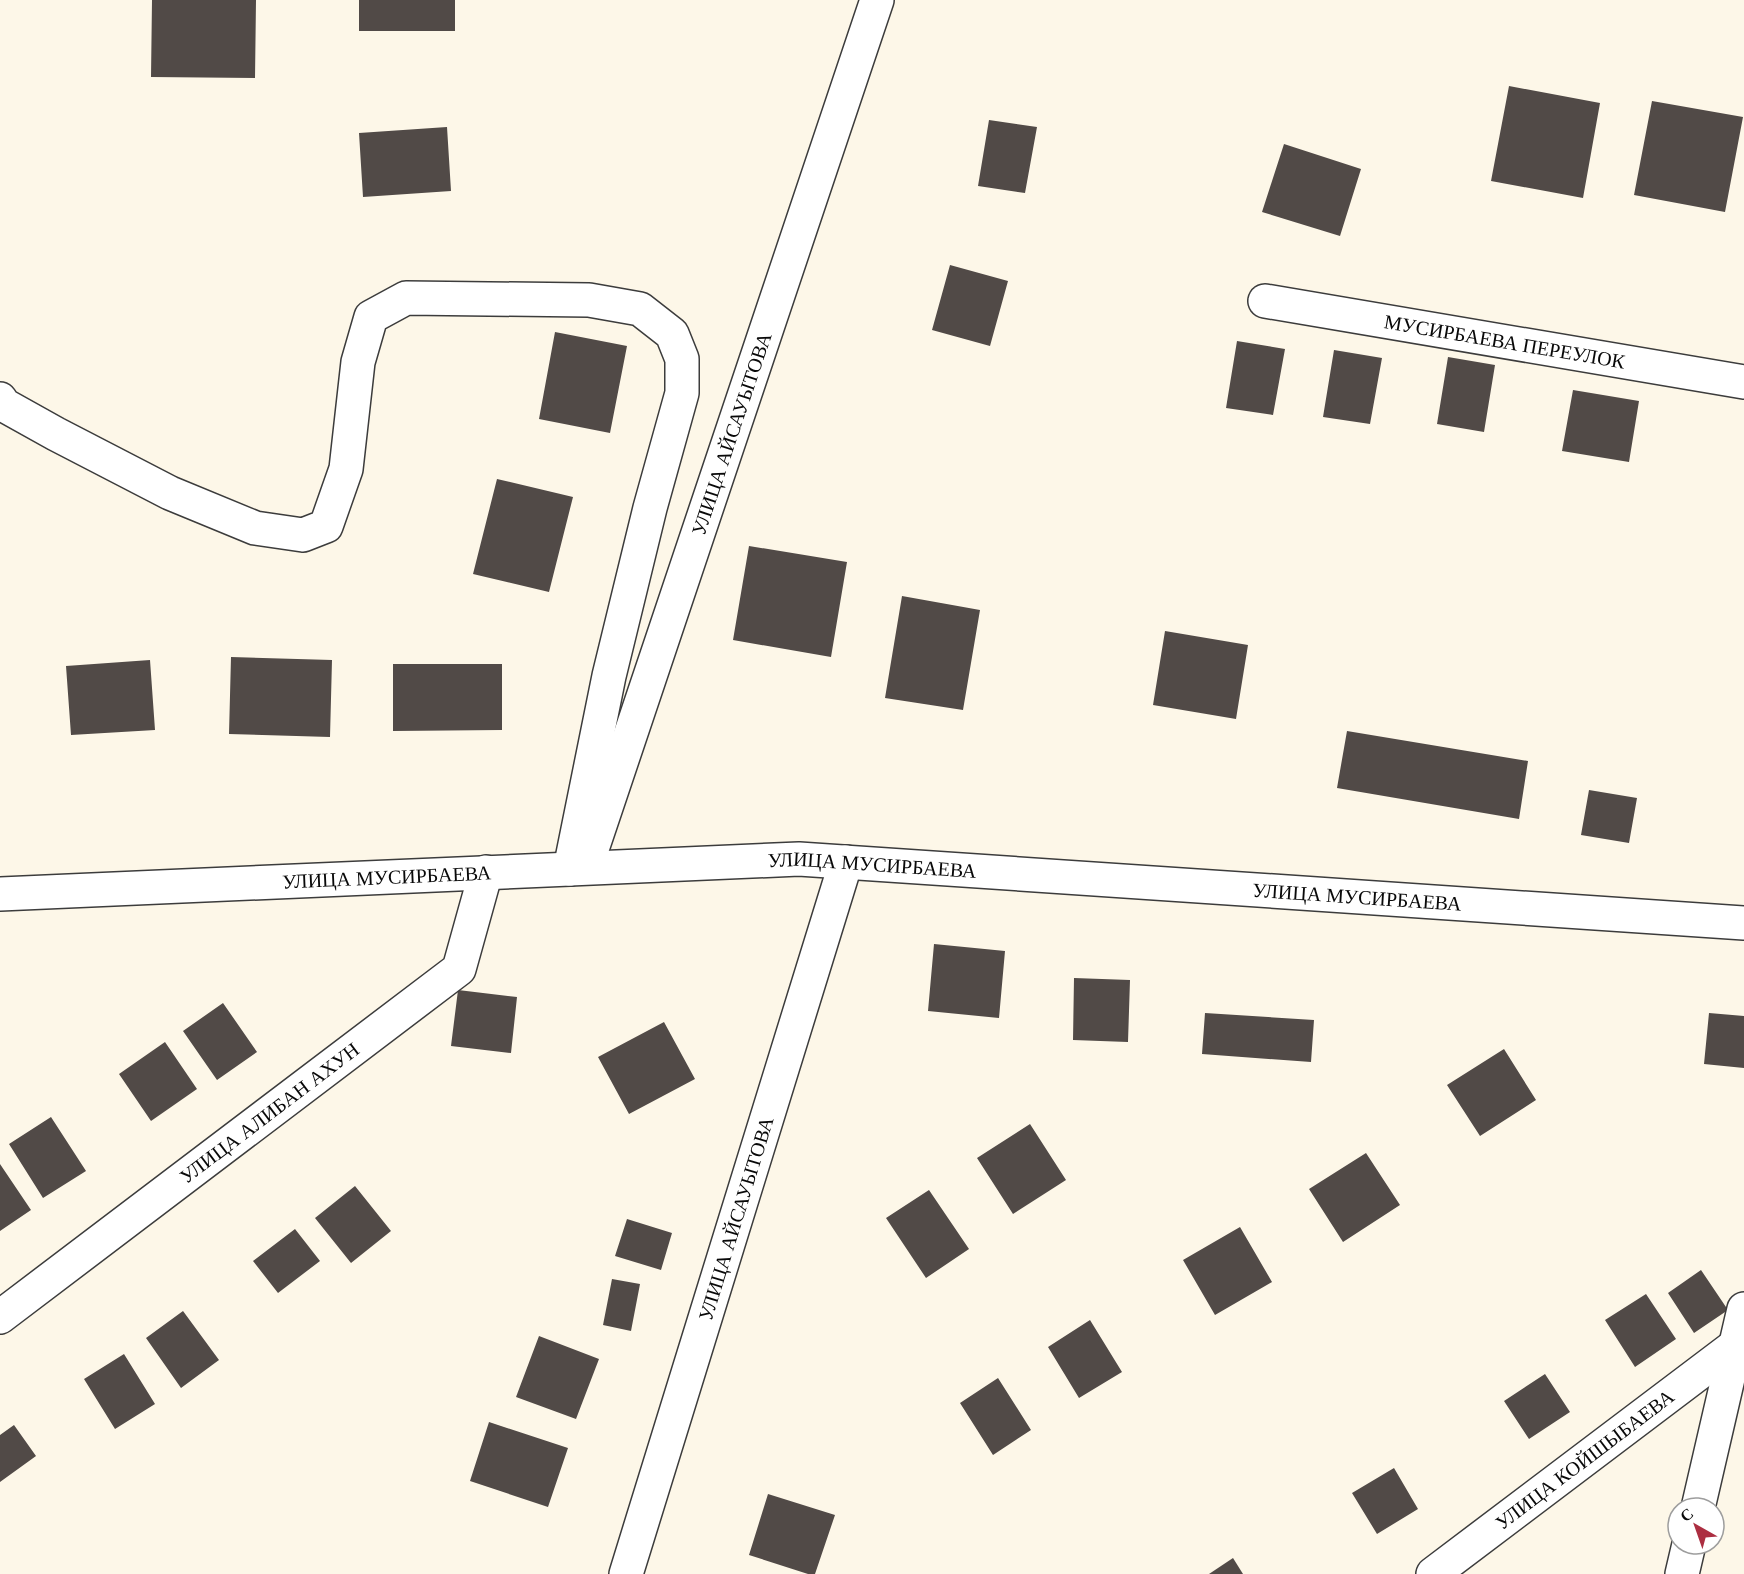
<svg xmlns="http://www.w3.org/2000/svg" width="1744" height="1574" font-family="'Times New Roman',serif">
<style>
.building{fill:#514a47}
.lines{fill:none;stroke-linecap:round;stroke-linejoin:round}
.minor-casing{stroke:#3c3c3c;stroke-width:36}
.tertiary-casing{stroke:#3c3c3c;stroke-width:36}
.minor{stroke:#fff;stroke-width:33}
.tertiary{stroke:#fff;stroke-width:33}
.labels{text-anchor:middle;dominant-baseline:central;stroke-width:6;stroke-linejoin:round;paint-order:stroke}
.street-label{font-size:20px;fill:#090909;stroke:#fff}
</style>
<rect width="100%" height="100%" fill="#fdf7e8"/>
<!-- building -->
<path class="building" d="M152,0H256L255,78L151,77Z
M359,0H455V31H359Z
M1509,86L1600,103L1583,198L1491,181Z
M1652,101L1743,117L1725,212L1634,195Z
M989,120L1037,127L1025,193L978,186Z
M447,127L451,191L363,197L359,133Z
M1284,144L1361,169L1340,236L1262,212Z
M950,265L1008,281L990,346L932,330Z
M555,332L627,346L610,433L539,419Z
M1237,341L1285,349L1273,415L1226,408Z
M1334,350L1382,358L1370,424L1323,417Z
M1448,357L1495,365L1484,432L1437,424Z
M1573,390L1639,401L1629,462L1562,451Z
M497,479L573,497L549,592L473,574Z
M749,546L847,562L831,657L733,640Z
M902,596L980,610L963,710L885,698Z
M1165,631L1248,645L1236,719L1153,705Z
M231,657L332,660L330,737L229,734Z
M150,660L155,730L71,735L66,666Z
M393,664H502V730L393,731Z
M1347,731L1528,761L1519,819L1337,788Z
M1589,790L1637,798L1629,843L1581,835Z
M934,944L1005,951L999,1018L928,1011Z
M1074,978L1130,980L1128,1042L1073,1040Z
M458,990L517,997L511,1053L451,1046Z
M223,1003L257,1052L217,1080L183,1031Z
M1205,1013L1314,1020L1311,1062L1202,1054Z
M1709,1013L1744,1016V1068L1704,1064Z
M664,1022L695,1079L629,1114L598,1057Z
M165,1042L197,1089L151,1121L119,1074Z
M1504,1049L1536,1100L1480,1136L1447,1085Z
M51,1117L86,1171L43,1198L9,1144Z
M1030,1124L1066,1180L1013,1214L977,1158Z
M1366,1153L1400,1205L1343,1242L1309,1189Z
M0,1164L31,1210L0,1231Z
M355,1186L391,1231L351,1263L315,1218Z
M929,1190L969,1249L926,1278L886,1218Z
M627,1219L672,1233L661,1270L615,1256Z
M1240,1227L1272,1282L1215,1315L1183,1260Z
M295,1229L320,1261L278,1293L253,1261Z
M1701,1270L1728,1310L1694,1333L1668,1293Z
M612,1279L640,1284L631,1331L603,1325Z
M1646,1294L1676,1339L1635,1367L1605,1320Z
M183,1311L219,1360L181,1388L146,1338Z
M1090,1320L1122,1372L1079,1398L1048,1347Z
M539,1336L599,1359L576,1419L516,1397Z
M124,1354L155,1404L115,1429L84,1379Z
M1545,1374L1570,1412L1529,1439L1504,1401Z
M998,1378L1031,1430L993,1455L960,1403Z
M489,1422L568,1448L548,1507L470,1481Z
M14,1425L36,1456L0,1482V1435Z
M1394,1468L1418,1509L1377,1534L1352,1493Z
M768,1494L835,1515L815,1574H808L749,1555Z
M1233,1558L1243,1574H1209Z"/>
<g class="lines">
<!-- minor casing -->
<g class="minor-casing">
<g id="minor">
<path id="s1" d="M1265,301L1744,382"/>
<path d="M0,399L4,405L56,434L170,493L255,528L303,535L326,526L346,469L358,362L371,317L406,298L589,300L640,309L672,334L682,359V393L650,508L609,676L570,869"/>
<path id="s2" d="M592,849L877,0"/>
<path id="s3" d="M0,1317L459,969L486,872"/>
<path d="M1698,1508L1744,1309"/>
<path id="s4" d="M626,1574L846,862"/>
<path id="s5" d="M1433,1574L1736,1345"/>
<path d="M1682,1574L1689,1544"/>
</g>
</g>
<!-- tertiary casing -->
<g class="tertiary-casing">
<g id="tertiary">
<path id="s6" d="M0,894L799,859L1744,923"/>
</g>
</g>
<!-- minor -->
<use href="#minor" class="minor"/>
<!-- tertiary -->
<use href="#tertiary" class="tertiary"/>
</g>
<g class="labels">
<!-- street labels -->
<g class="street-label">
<text stroke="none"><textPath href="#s1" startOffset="243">МУСИРБАЕВА ПЕРЕУЛОК</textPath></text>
<text stroke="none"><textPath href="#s2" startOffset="438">УЛИЦА АЙСАУЫТОВА</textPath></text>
<text stroke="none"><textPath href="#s6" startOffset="873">УЛИЦА МУСИРБАЕВА</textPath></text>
<text stroke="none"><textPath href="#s6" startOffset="387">УЛИЦА МУСИРБАЕВА</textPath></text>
<text stroke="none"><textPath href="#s6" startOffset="1359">УЛИЦА МУСИРБАЕВА</textPath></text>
<text stroke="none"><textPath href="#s3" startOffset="338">УЛИЦА АЛИБАН АХУН</textPath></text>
<text stroke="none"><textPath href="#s4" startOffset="372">УЛИЦА АЙСАУЫТОВА</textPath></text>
<text stroke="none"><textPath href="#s5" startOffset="190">УЛИЦА КОЙШЫБАЕВА</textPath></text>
</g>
</g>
<!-- north arrow -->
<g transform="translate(1696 1526) rotate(320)"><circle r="28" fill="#ffffff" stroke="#9d9d9d" stroke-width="1.5"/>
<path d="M0-4.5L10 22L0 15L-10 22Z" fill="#ac2e41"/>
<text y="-9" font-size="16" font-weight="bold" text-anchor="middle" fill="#090909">С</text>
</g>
</svg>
